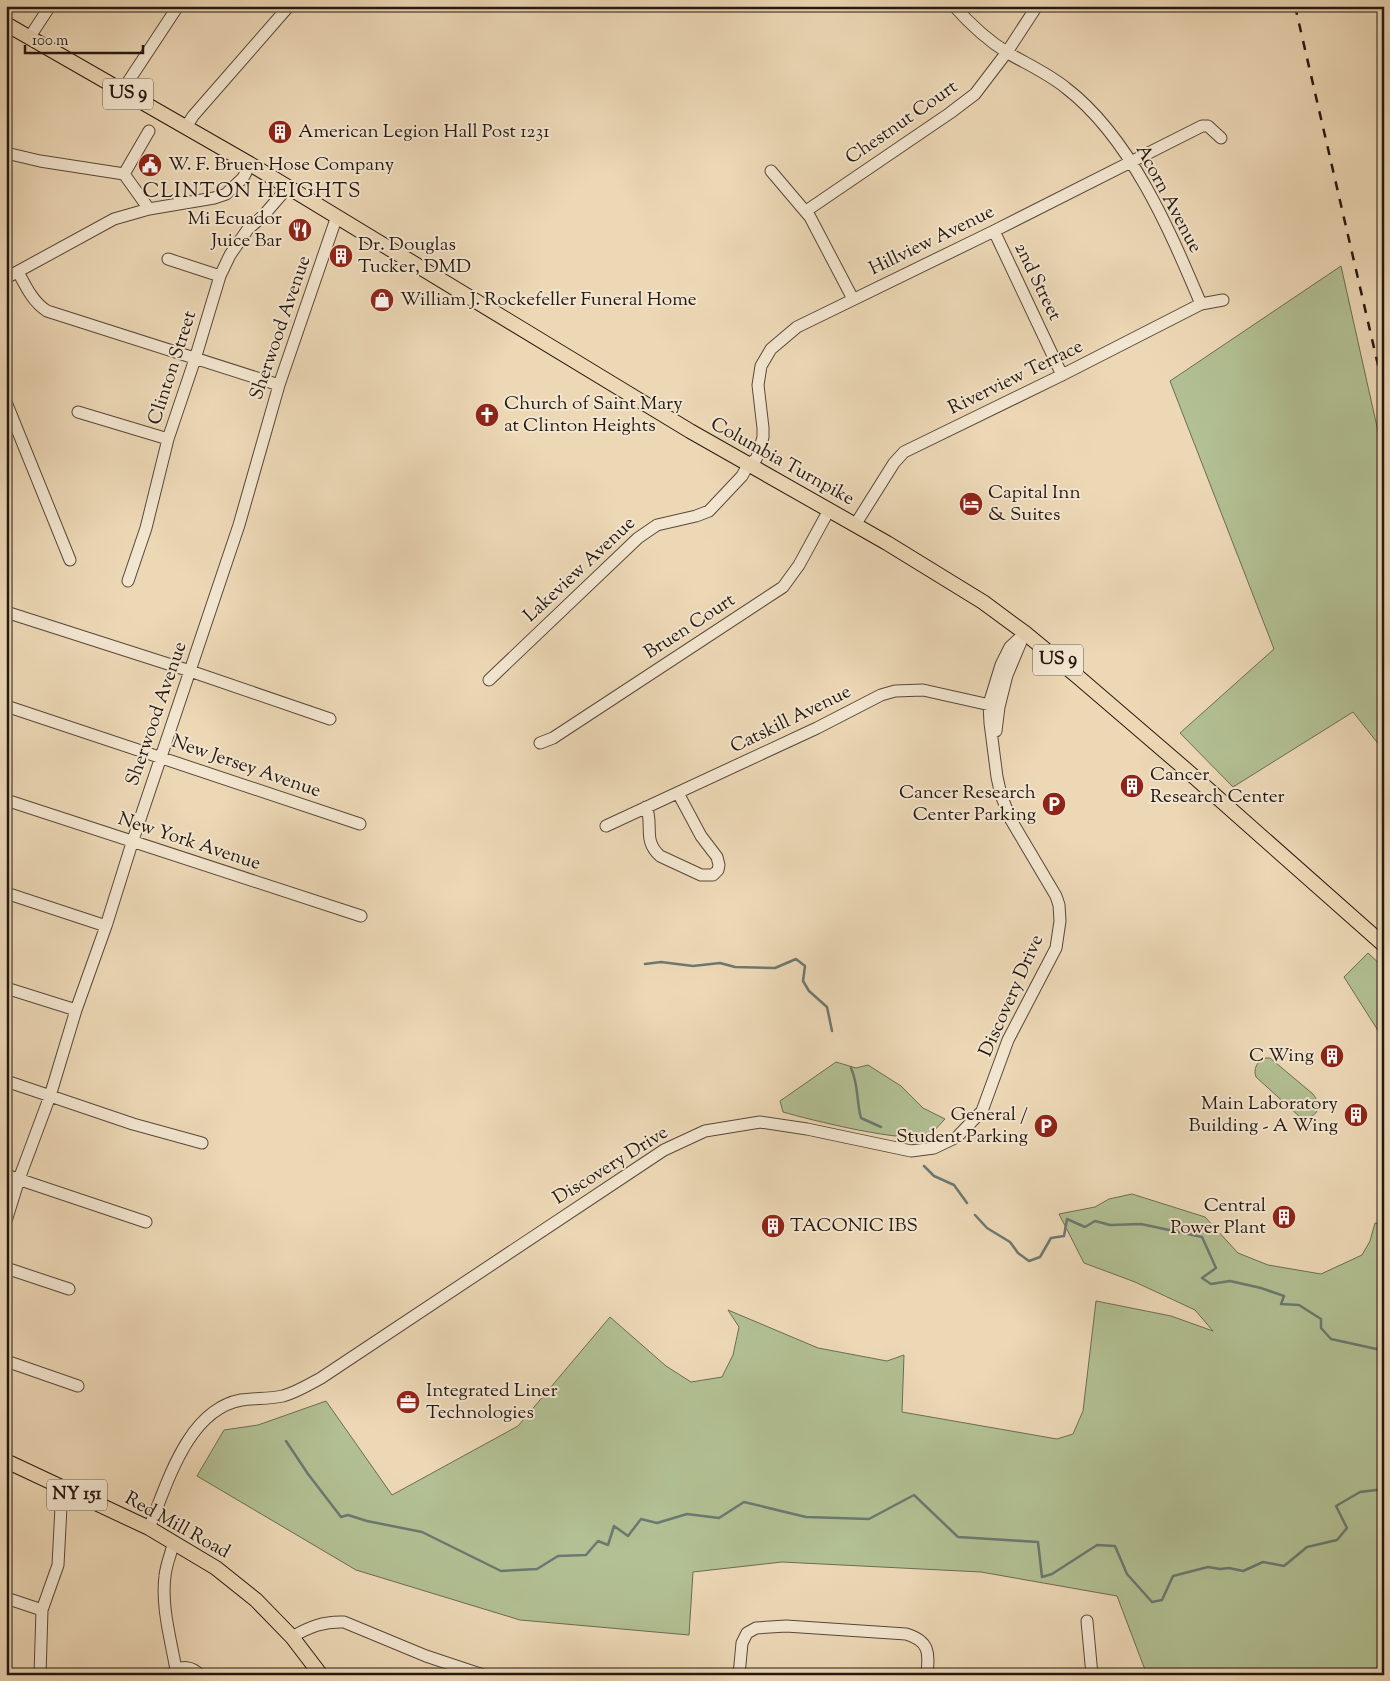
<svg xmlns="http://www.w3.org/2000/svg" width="1390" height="1681" font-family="'Sorts Mill Goudy',serif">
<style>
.green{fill:#b2c093;stroke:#6c6c52}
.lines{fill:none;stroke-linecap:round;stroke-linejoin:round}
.stream{stroke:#6b7971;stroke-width:2.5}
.minor-casing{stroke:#57483a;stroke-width:13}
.major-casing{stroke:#251810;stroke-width:16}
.minor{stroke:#f3e6d0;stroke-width:11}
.major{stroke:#edd8b6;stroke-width:14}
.rail{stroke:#251810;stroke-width:2.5;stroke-dasharray:9 9;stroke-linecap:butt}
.labels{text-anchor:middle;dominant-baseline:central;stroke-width:4;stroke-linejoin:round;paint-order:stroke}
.shield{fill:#f3e6d0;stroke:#63564a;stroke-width:1}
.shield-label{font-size:18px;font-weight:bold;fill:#251810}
.street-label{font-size:19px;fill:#251810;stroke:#f3e6d0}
.poi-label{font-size:19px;fill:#251810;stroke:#f3e6d0;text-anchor:start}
.quarter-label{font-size:21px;letter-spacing:1px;fill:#251810;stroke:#f3e6d0}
</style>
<rect width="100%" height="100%" fill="#edd8b6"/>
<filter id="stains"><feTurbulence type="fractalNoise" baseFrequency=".004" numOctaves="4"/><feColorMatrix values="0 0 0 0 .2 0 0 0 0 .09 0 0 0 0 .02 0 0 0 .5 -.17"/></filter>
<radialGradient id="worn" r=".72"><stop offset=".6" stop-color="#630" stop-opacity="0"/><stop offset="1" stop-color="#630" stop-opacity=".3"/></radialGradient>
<!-- green -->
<path class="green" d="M1341,266L1384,458V751L1353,712L1233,787L1180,733L1274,649L1170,381Z
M1368,953L1384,968V1040L1344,977Z
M1264,1058H1270L1313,1094C1321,1105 1320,1114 1306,1119L1300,1117L1256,1077C1253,1069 1257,1062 1264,1058Z
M836,1062L856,1068L868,1065L901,1086L923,1108L945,1119C940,1124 934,1132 928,1135C910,1145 807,1119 783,1112L780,1101Z
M1132,1194L1205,1217L1238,1253L1268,1265L1321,1274L1362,1255L1370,1241L1375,1223L1384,1224V1566H1380L1384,1600V1669L1326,1675H1147L1117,1596L981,1572L782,1562L693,1572L689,1635L520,1620L356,1570L197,1476L224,1430L258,1425L326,1401L392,1495L518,1426L610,1317L666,1366L691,1382L722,1377L733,1355L739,1327L728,1310L818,1348L887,1361L904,1355L902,1412L1057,1439L1073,1434L1083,1411L1096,1301L1171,1316L1213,1331L1195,1310L1135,1282L1084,1263L1059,1214L1095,1207L1109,1199Z"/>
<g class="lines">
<!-- stream -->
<path class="stream" d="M645,964L661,962L693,966L720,963L735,967L775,968L796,959L805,966L803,981L809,991L827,1007L832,1031
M851,1068C859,1086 856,1100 861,1118L881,1127
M924,1166L934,1176L954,1185L967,1203
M975,1215L987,1228L1010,1242L1018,1253L1029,1261L1040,1257L1051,1238L1064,1236L1067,1219L1085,1227L1095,1221L1110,1225L1141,1224L1202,1237L1216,1268L1202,1278L1211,1284L1230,1281L1261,1288L1284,1296L1281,1304L1299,1305L1321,1319V1328L1331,1339L1381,1350L1384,1349
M286,1441L308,1474L341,1517L348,1515L367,1521L422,1532L501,1571L537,1569L558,1556L586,1555L598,1541L608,1545L614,1526L628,1536L641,1519L657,1523L687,1514L719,1518L744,1502L806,1517L869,1519L914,1495L958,1537L1038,1542L1042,1577L1052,1574L1097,1545L1115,1546L1127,1574L1152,1602L1162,1600L1173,1576L1208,1567L1220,1569L1229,1568L1243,1571L1263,1562L1284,1566L1307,1547L1337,1540L1347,1528L1336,1506L1360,1492L1384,1489"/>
<!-- minor casing -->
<g class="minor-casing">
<path id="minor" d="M954,6C970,24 987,40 1008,53C1027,64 1049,74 1066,88C1131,138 1170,231 1201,304
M29,38L50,6
M122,91L178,6
M186,127L193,116L289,6
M6,153L40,161L124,174L149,209
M771,171L810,217L853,299
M124,174L149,131
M806,211L950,113L975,94L1007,52L1037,6
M994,231L1062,375
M168,259L220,276
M18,272C26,287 33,302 47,311L279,385
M6,278L114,219L149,209L214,198L226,194L243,178L250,164
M6,402L70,560
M78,412L168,439
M855,525L894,463L904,452L1062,375L1201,304L1223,300
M128,581L146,528L168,439L195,359L220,276L230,255L248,229L263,216L288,187
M6,612L190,671L330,719
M489,680L638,538L657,525L696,516L709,511L742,476L748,465L756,459L759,452L763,437V428L758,385L761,366L771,349L797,327L994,231L1202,126H1208L1221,138
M6,706L360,824
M996,731L999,707L1007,675L1023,637
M540,743L553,738L783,587L799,565L829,510
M6,800L361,916
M646,807C654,824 642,840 660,856L701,875H713L718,870L719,865L717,857L701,836L678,793
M606,826L817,728L881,695L895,691L923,690L999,707
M6,893L106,926
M6,988L76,1010
M6,1081L133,1124L202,1143
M6,1175L146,1222
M6,1221L19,1179L50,1096L76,1010L106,926L132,843L239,525L279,385L337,216
M6,1268L69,1289
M6,1361L78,1386
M149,1528C167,1485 187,1410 241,1400C255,1398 269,1399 283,1396C297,1392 308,1385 321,1378L664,1150L705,1131L760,1122L807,1129L911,1151L934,1148L957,1137L982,1111L1008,1040L1056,948L1060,921L1059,905L1056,896L1011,820L1001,795L997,777L990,723L989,704L1001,665L1010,647L1025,633
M174,1542C171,1553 166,1565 165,1576C161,1607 171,1640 176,1670
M6,1598L42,1610
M1087,1621L1092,1675
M292,1637C309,1627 324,1621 344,1622L426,1656L483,1675
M172,1673C181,1665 192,1666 200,1675
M40,1675L42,1610L58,1565L62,1488
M739,1675L742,1643L747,1633L756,1628L786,1626L906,1634C930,1641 929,1653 927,1675"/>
</g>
<!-- major casing -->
<g class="major-casing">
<path id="major" d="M6,24L250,164L690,431L887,543L983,602L1025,633L1077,676L1183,767L1384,945
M6,1461L149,1528L216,1568L256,1600L292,1637L321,1675"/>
</g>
<!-- minor -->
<use href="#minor" class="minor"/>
<!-- major -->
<use href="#major" class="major"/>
<!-- rail -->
<path class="rail" d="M1295,6L1384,391"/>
</g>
<!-- icons -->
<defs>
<g id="building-disc" transform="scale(1.25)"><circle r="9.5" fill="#8f2418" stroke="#f3e6d0"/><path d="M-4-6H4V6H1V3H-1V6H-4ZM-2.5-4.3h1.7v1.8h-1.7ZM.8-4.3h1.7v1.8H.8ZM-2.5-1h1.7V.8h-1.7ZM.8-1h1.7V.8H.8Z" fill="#fff"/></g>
<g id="civic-disc" transform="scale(1.25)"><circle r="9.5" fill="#8f2418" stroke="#f3e6d0"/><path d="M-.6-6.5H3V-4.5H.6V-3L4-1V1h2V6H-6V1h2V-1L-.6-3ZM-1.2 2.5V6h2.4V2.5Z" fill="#fff"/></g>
<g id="restaurant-disc" transform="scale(1.25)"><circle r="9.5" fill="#8f2418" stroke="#f3e6d0"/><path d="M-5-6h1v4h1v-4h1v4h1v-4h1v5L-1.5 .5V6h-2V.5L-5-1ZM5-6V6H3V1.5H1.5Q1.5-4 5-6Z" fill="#fff"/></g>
<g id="shop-disc" transform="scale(1.25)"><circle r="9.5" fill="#8f2418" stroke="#f3e6d0"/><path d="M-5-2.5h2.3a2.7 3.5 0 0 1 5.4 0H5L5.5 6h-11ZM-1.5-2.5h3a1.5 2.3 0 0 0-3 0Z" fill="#fff"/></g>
<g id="church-disc" transform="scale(1.25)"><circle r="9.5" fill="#8f2418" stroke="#f3e6d0"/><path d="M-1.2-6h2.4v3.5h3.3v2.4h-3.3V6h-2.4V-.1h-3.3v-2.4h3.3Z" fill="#fff"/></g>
<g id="hotel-disc" transform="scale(1.25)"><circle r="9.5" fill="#8f2418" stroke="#f3e6d0"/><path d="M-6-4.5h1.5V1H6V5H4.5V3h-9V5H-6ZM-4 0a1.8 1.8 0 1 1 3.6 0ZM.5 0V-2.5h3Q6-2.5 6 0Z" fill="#fff"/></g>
<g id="parking-disc" transform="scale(1.25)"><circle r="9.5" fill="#8f2418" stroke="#f3e6d0"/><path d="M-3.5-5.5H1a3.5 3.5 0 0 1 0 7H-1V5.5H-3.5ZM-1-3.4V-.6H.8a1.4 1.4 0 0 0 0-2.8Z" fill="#fff"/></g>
<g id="office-disc" transform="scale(1.25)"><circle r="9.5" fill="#8f2418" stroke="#f3e6d0"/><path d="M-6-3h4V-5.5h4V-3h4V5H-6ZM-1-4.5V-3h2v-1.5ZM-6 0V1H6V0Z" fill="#fff"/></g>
</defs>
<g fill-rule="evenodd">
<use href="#building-disc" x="280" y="132"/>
<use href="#civic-disc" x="150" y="165"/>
<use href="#restaurant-disc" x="300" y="230"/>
<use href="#building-disc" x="341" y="256"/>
<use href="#shop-disc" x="382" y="300"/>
<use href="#church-disc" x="487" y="415"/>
<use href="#hotel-disc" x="971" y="504"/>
<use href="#building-disc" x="1132" y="786"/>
<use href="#parking-disc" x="1054" y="804"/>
<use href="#building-disc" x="1332" y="1056"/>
<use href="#building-disc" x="1356" y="1115"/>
<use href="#parking-disc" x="1046" y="1126"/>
<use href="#building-disc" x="1284" y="1217"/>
<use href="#building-disc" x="773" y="1226"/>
<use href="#office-disc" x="408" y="1402"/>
</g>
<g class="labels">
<!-- shield labels -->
<g class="shield">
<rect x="103" y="78.5" width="50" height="31" rx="4"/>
<rect x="1033" y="644.5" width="50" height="31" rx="4"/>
<rect x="47" y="1479.5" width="60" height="31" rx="4"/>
</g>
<g class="shield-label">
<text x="128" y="94">US 9</text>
<text x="1058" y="660">US 9</text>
<text x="77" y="1495">NY 151</text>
</g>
<!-- street labels -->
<g class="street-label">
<text transform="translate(902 123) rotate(-35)">Chestnut Court</text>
<text transform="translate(1168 199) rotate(62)">Acorn Avenue</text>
<text transform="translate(932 241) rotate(-26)">Hillview Avenue</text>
<text transform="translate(1037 282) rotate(64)">2nd Street</text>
<text transform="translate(281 328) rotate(-71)">Sherwood Avenue</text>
<text transform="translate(173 368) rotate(-72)">Clinton Street</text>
<text transform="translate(1016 378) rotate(-26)">Riverview Terrace</text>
<text transform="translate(782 462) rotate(29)">Columbia Turnpike</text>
<text transform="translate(580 570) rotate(-43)">Lakeview Avenue</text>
<text transform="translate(690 627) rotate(-33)">Bruen Court</text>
<text transform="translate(157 714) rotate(-71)">Sherwood Avenue</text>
<text transform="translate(791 720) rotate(-26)">Catskill Avenue</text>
<text transform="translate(246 767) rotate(19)">New Jersey Avenue</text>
<text transform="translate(189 842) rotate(18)">New York Avenue</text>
<text transform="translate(1012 996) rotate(-66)">Discovery Drive</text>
<text transform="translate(611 1166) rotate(-32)">Discovery Drive</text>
<text transform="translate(177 1526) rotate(29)">Red Mill Road</text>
</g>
<!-- poi labels -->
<g class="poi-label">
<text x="298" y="132">American Legion Hall Post 1231</text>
<text x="168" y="165">W. F. Bruen Hose Company</text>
<text x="282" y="219" text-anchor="end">Mi Ecuador<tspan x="282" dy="22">Juice Bar</tspan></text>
<text x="358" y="245">Dr. Douglas<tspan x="358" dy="22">Tucker, DMD</tspan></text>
<text x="400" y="300">William J. Rockefeller Funeral Home</text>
<text x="504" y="404">Church of Saint Mary<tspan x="504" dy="22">at Clinton Heights</tspan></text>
<text x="988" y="493">Capital Inn<tspan x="988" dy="22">&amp; Suites</tspan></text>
<text x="1150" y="775">Cancer<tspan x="1150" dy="22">Research Center</tspan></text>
<text x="1036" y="793" text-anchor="end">Cancer Research<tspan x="1036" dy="22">Center Parking</tspan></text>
<text x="1314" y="1056" text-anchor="end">C Wing</text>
<text x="1338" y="1104" text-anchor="end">Main Laboratory<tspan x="1338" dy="22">Building - A Wing</tspan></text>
<text x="1028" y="1115" text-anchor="end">General /<tspan x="1028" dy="22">Student Parking</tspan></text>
<text x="1266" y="1206" text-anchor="end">Central<tspan x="1266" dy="22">Power Plant</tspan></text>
<text x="790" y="1226">TACONIC IBS</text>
<text x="426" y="1391">Integrated Liner<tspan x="426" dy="22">Technologies</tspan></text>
</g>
<!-- quarter labels -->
<g class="quarter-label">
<text x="252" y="192">CLINTON HEIGHTS</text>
</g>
</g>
<!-- margin -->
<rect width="1390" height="1681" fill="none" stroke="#edd8b6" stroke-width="25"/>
<rect x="8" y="8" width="1375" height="1666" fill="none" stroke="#251810" stroke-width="2.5"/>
<rect x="12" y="12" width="1365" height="1656" fill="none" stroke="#251810"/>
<!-- scale -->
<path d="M25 45v8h118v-8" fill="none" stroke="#251810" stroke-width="2.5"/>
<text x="32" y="45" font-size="15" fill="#251810" stroke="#f3e6d0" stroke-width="4" paint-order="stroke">100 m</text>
<rect width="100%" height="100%" filter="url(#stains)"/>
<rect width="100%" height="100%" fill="url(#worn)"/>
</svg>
